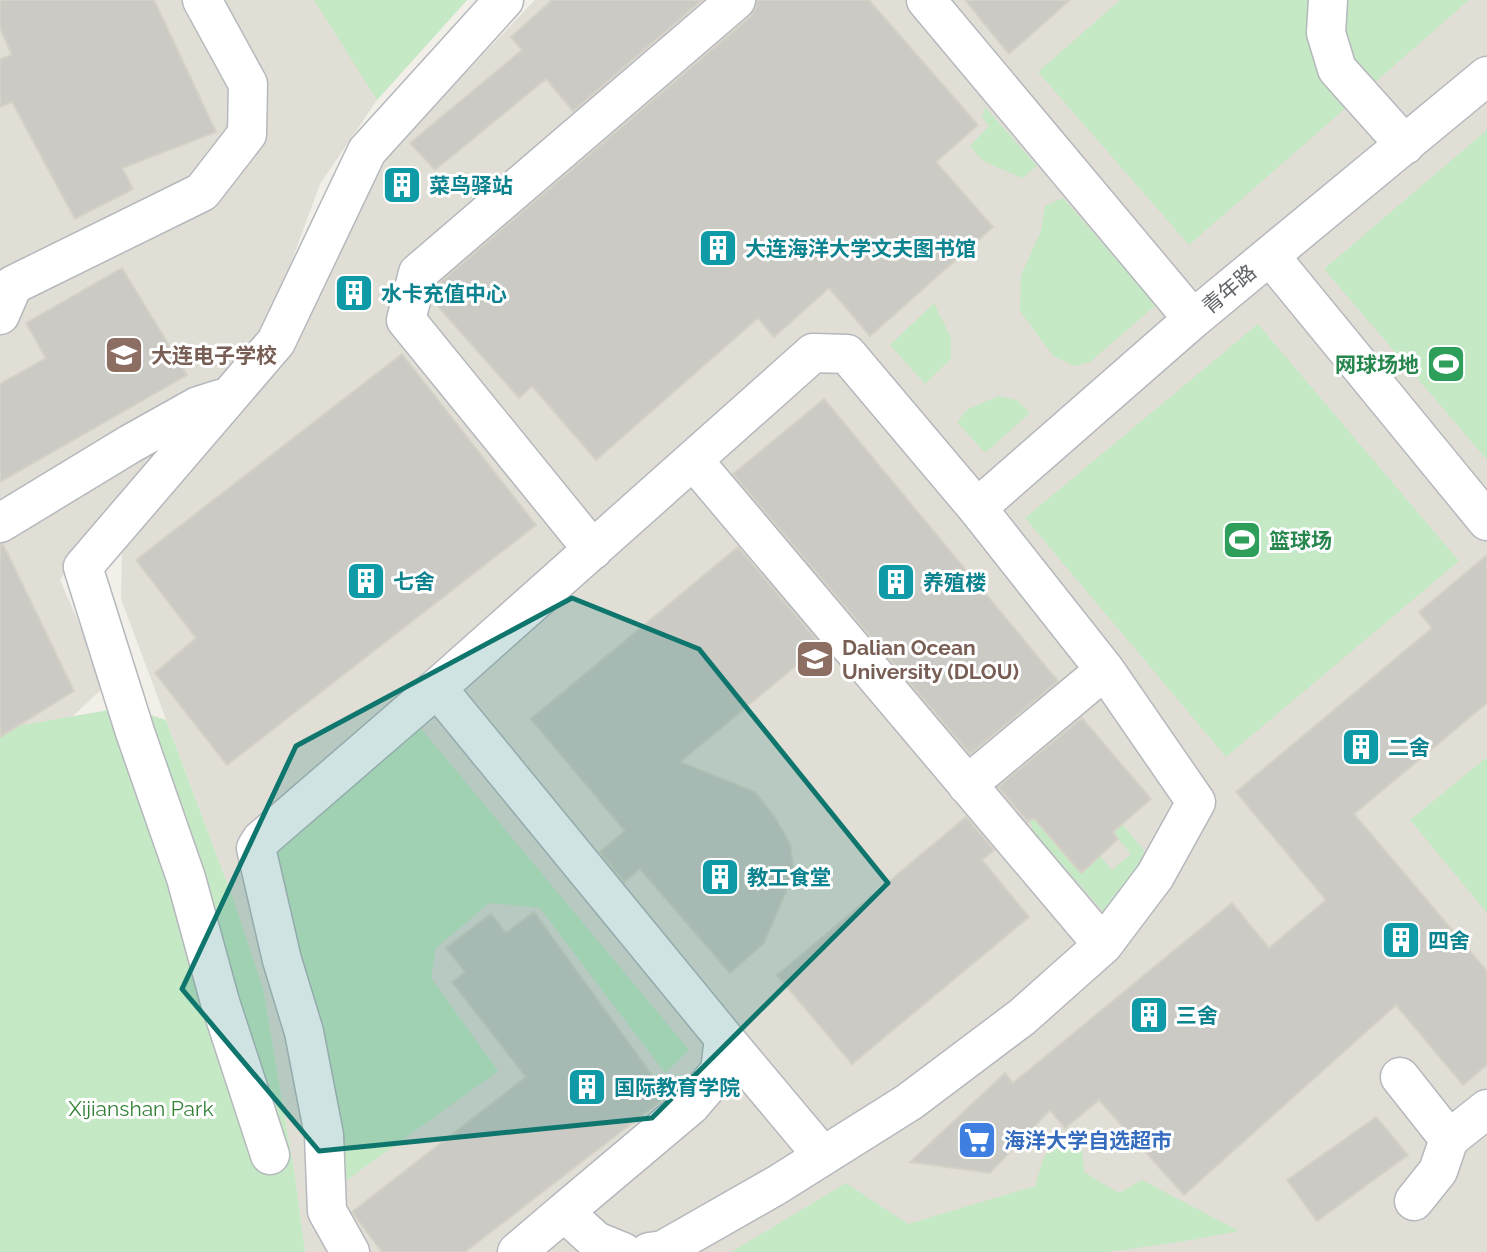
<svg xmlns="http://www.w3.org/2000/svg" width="1487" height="1252" font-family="Raleway,'Noto Sans SC',sans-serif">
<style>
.education{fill:#e1ded6}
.green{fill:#c5e8c5}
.building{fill:#cccac5;stroke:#d6d1c6;stroke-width:2}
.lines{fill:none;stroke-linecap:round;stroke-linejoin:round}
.minor-casing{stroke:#b5b8bc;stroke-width:41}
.minor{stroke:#fff;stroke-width:38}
.marked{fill:#0f766e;fill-opacity:0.2;stroke:#0f766e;stroke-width:5;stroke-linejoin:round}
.labels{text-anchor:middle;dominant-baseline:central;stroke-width:6;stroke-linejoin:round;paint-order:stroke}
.culture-label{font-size:21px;font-weight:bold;fill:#0d838f;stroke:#fff;text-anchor:start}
.street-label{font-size:21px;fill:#5f6368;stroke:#fff}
.education-label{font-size:21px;font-weight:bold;fill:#785e54;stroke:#fff;text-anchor:start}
.leisure-label{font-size:21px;font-weight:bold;fill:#27864d;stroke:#fff;text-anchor:end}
.park-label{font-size:21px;fill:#348238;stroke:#fff}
.shop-label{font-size:21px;font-weight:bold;fill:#366cbe;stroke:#fff;text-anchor:start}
</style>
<rect width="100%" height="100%" fill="#f1efe8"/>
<!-- education -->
<path class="education" d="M0,0H467L377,100L320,184L266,331L97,524L60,580L106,685L71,718L0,729Z
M535,0H1487V1252H305L295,1176L263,988L235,904L121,599L122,552L295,333L373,170Z"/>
<!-- green -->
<path class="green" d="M314,0H467L377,100Z
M1120,0H1469L1189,245L1038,72Z
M985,107L1037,166L1022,178L983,161L970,146L989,126L982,117Z
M1487,130V460L1324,269Z
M1063,198L1156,305L1090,362L1074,366L1053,356L1020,311L1021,275L1041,231L1045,206Z
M934,303L951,337V359L925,384L890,345Z
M1258,324L1459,561L1226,757L1025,518Z
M999,396L1017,400L1030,413L985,453L957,422L968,409Z
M126,707L166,720L235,904L263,988L295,1176L305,1252H0V729Z
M418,725L689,1050L665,1073L540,908L489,903L436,948L431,978L498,1071L347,1180L270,852Z
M1487,757V913L1410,820Z
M1050,805L1085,838L1112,870L1131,854L1113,832L1122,824L1153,861L1106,915L1033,831L1030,821Z
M1058,1137L1082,1148L1084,1172L1119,1193L1142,1180L1239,1231L1186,1241L1107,1252H731L846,1183L908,1224L1035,1186L1044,1157Z"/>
<!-- building -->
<path class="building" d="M0,0H154L216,132L122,168L133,189L75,219L12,102L0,107V59L12,55L0,28Z
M552,0H702L573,111L546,79L435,170L410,143L522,50L511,37Z
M757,0H869L978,125L936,162L993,227L870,336L829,288L774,337L758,318L596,460L532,386L519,398L433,301L437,285L750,17L756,8Z
M965,0H1070L1009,54Z
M122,268L187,375L0,482V384L46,358L26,323Z
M402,354L536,525L227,765L155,673L196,638L136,560Z
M824,399L1058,681L970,754L733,474Z
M3,544L74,691L0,737V545Z
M738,547L821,645L680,762L755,792L776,819L790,844L794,872L764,943L730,973L640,869L624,882L600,852L625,831L531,719Z
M1487,555V703L1354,814L1487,971V1065L1463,1085L1396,1005L1184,1195L1099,1100L1065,1128L1050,1110L990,1173L910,1162L1005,1073L1013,1083L1232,903L1269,948L1326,900L1236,792L1432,628L1419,612Z
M1082,718L1151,799L1113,832L1118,839L1081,873L1034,818L1028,822L998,787Z
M966,817L994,850L982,860L1029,917L852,1064L777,975Z
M534,912L667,1096L465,1252H382L352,1212L526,1077L452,982L465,972L446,948L491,914L506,933Z
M1376,1117L1408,1155L1317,1221L1287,1180Z"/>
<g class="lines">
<!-- minor casing -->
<g class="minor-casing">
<path id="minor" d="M926,0L1193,319
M1328,0L1326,33L1337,69L1405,145
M1270,256L1487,521
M0,315L13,285L202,192L247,134L248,84L202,0
M693,460L1103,945
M977,508L1193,319L1487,76
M0,523L130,444L198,406L220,399
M593,550L406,320L418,273L736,0
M437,688L724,1038L720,1071L691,1105L564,1212
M967,785L1105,670
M724,1038L822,1155
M1400,1077L1449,1139L1487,1109
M270,1155L220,1002L186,878L135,732L83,567L276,342L367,151L504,0
M1414,1201L1438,1171L1449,1139
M350,1252L327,1211L324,1135L304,1032L282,960L256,848L261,840L437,688L813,353L847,354L977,508L1105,670L1196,802L1155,876L1103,945L1022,1017L909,1102L777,1185L663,1250L649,1252
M517,1252L564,1212L596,1241L623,1252"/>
</g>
<!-- minor -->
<use href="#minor" class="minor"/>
</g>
<!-- marked area -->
<path class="marked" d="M572,598L699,649L888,883L652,1118L319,1151L182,989L296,746Z"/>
<!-- icons -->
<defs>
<g id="building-square" transform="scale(2.0125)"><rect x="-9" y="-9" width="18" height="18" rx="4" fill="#0f9aa8" stroke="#fff"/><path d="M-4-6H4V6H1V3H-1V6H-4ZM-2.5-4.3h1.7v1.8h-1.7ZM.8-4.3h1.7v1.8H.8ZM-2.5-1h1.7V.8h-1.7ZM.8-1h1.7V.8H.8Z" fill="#fff"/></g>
<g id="school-square" transform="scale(2.0125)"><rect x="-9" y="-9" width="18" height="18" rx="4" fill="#8d6e63" stroke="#fff"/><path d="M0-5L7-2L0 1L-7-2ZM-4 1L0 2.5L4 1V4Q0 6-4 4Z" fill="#fff"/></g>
<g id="stadium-square" transform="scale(2.0125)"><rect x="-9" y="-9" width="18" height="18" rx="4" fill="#2e9e5b" stroke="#fff"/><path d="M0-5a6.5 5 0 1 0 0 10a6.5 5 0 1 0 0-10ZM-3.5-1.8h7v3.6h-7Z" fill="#fff"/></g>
<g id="university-square" transform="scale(2.0125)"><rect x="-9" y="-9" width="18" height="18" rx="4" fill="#8d6e63" stroke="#fff"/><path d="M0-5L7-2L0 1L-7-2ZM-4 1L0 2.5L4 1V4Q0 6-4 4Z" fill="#fff"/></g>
<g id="supermarket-square" transform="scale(2.0125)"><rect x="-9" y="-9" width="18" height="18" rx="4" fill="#3f7fe0" stroke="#fff"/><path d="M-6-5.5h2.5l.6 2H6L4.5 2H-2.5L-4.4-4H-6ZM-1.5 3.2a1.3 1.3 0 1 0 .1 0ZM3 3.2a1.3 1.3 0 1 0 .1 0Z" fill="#fff"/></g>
</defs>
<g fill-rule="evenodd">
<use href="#building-square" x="402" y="185"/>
<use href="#building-square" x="718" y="248"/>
<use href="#building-square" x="354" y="293"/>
<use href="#school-square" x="124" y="355"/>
<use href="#stadium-square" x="1446" y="364"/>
<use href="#stadium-square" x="1242" y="540"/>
<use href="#building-square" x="366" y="581"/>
<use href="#building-square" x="896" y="582"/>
<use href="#university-square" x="815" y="659"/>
<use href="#building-square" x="1361" y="747"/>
<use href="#building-square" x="720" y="877"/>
<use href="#building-square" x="1401" y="940"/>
<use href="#building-square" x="1149" y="1015"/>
<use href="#building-square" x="587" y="1087"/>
<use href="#supermarket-square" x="977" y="1140"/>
</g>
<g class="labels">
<!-- culture labels -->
<g class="culture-label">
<text x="429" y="185">菜鸟驿站</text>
<text x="745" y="248">大连海洋大学文夫图书馆</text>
<text x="381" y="293">水卡充值中心</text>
<text x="393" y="581">七舍</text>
<text x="923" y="582">养殖楼</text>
<text x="1388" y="747">二舍</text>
<text x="747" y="877">教工食堂</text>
<text x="1428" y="940">四舍</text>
<text x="1176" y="1015">三舍</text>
<text x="614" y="1087">国际教育学院</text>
</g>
<!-- street labels -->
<g class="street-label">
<text transform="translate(1229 289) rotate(-40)">青年路</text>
</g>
<!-- education labels -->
<g class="education-label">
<text x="151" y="355">大连电子学校</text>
<text x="842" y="647">Dalian Ocean<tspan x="842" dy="24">University (DLOU)</tspan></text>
</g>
<!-- leisure labels -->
<g class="leisure-label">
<text x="1419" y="364">网球场地</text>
<text x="1269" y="540" text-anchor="start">篮球场</text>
</g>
<!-- park labels -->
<g class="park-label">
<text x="141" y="1108">Xijianshan Park</text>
</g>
<!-- shop labels -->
<g class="shop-label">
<text x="1004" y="1140">海洋大学自选超市</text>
</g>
</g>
</svg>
